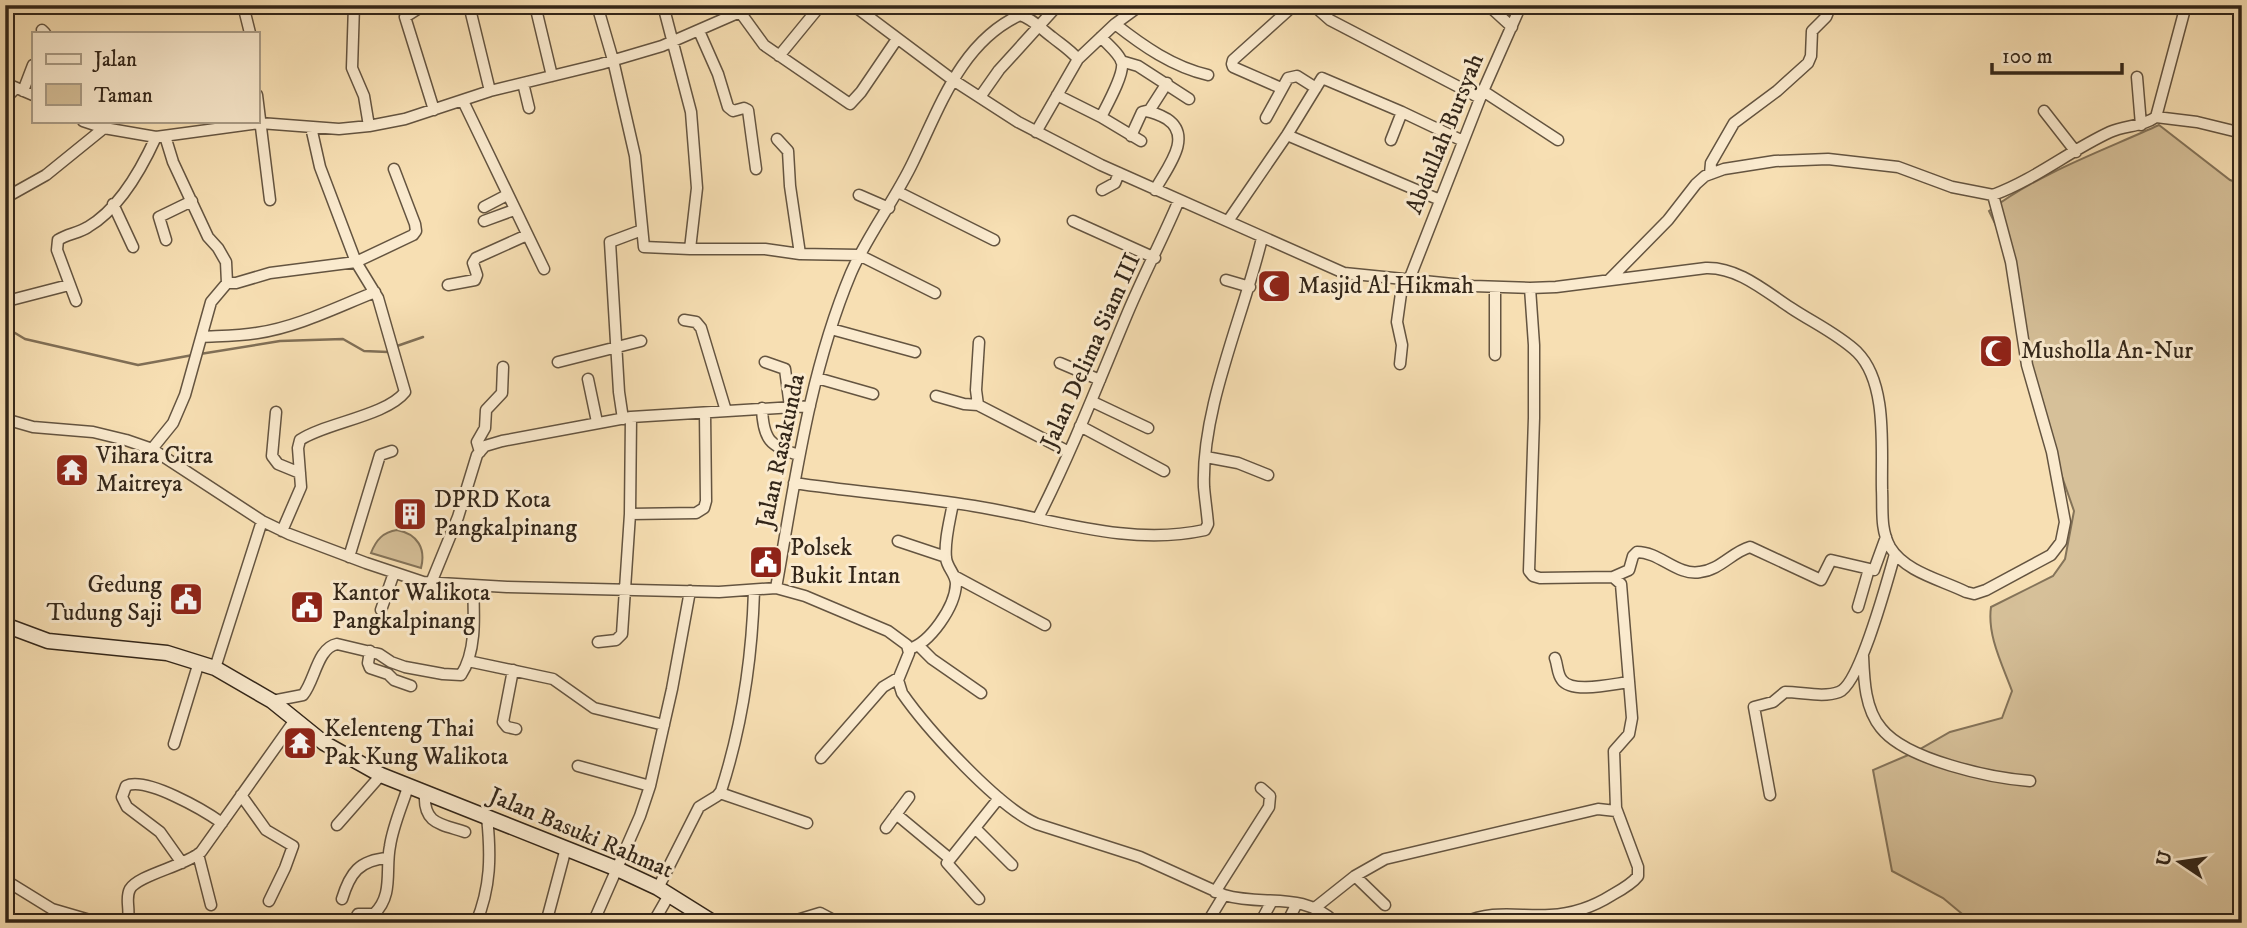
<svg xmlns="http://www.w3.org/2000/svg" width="2247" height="928" font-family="'IM FELL DW Pica',serif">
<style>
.green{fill:#d6c099;stroke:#847359;stroke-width:2}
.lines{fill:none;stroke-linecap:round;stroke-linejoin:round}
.stream{stroke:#806f56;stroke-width:2.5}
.street-casing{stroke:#645440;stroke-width:13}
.secondary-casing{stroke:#332619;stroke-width:17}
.street{stroke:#faeace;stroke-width:10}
.secondary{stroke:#faeace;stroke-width:14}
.labels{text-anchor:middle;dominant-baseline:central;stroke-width:6;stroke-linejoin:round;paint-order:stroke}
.street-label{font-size:24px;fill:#332619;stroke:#faeace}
.poi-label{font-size:24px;fill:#332619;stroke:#faeace;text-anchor:start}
</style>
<rect width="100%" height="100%" fill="#f7dfb3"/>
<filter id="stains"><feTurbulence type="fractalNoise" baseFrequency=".00286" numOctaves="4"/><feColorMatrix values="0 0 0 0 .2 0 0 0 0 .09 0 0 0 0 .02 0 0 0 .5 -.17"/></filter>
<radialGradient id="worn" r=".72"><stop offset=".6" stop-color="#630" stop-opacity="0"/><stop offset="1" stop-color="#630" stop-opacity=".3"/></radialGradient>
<!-- green -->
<path class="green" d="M2159,125L2230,180L2242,184V923H1973L1943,898L1892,871L1873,770L1913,753L1950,732L2002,718L2012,691C2002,664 1987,635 1991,607L2053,576L2065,559L2074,511L2037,405L2014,263L1989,211C2039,173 2102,151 2159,125Z
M397,530C418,534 426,549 421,568L371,553C376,540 383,532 397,530Z"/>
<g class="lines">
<!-- stream -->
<path class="stream" d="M5,327L25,339L138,365L193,355
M397,346L423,337
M200,354L280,341L343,339L364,351L388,352"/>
<!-- street casing -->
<g class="street-casing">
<path id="street" d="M243,5L250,33
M354,5L352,68L364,96L369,126
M424,5L405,17L434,110
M469,5L490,91
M535,5L552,76
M597,5L613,60L635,156L644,247L690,249
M663,5L691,112L697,188L690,249H765L800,254L859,255L935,293
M853,5L953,80L1018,122L1101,165L1344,273L1473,286L1530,288L1556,287L1706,268C1738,267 1765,291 1791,308C1812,322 1838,334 1857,352C1888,383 1881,448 1882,490C1883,509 1880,529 1890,547C1905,572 1942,580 1966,592L1974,594L1986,590L2051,555L2061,542L2065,522L2052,452L2027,365L2011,262L1993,195C2036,179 2069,151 2110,132C2125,125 2142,127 2156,117L2186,5
M1313,5L1330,20L1480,98
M1488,5L1512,27
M244,10L262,5
M740,12L764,45L850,104L861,92L897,39
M1115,24C1143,46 1173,67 1208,75
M42,30L45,33
M699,31L718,74L728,107L733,111L744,108L748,110L756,169
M1101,37C1107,44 1120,54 1122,63C1124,75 1107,105 1101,117
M779,56L820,6
M1121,61L1138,66L1189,99
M2137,77L2141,125
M5,83L33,95
M523,83L529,108
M1281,88L1233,67L1232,64L1233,60L1292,7
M23,91L33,65
M1483,91L1558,140
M257,95L270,200
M1057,95L1101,117L1141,141
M980,97L999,70L1058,5
M5,99L16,88
M463,101L544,269
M1149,111L1167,83
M2044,111L2076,152
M2156,117L2197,122L2242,133
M1266,118L1288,78L1297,76L1316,88
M83,121L104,128L156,137L260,123L339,129L369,126L405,119L490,91L601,64L662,46L740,12L746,5
M1036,132L1078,59L1115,24L1141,5
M1287,135L1440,200
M165,136L173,162L208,237L218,248L226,262L227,283
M1131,136L1142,112L1146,111C1153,112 1160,115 1167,119C1194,137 1166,169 1155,190
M777,139L788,151L790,186L800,254
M1391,140L1402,112
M1710,174L1711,163L1734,123L1777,91L1808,63L1811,56L1812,31L1826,17L1831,5
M1102,190L1115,183L1119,173
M898,192L994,240
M859,195L889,208
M5,198L46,175L104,128
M113,204L133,247
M484,207L507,195
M484,221L514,210
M1073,221L1155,258
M1228,221L1287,135L1322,78L1402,112L1463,141
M166,240L159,217L192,201
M1226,280L1250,287
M1409,280L1483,91L1521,5
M1609,280L1668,220L1696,184L1705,176L1724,169L1775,161L1828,159L1898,167L1952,187L1993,195
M448,285L475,280L477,275L473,263L476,258L527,235
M1495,287V355
M5,298L11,300L69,285
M76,301L57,250L58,240C67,234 79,233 88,227C119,209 141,170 156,137
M684,320L696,322L701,328L726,411
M831,329L915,352
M202,337C220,336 239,336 257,333C298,327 337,307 375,292
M979,342L976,390L978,405L1069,452
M558,362L641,341
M765,362L785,369L790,407
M1060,363L1100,380
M1400,364L1402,345L1397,322L1403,279
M817,378L873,394
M588,379L597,422
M936,396L964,404L978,405
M1091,401L1148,428
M762,408C763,439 770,447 799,455
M276,412L272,456L278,464L300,473
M5,419L33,427L93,432L126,440L152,449L262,521L289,534L366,563L423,582L507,587L719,592L776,588L805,596L888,631L907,645L909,653L898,680L902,693C927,729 998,807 1037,824L1140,857L1224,895C1265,907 1301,890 1336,923
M623,419L619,392L610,242L642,230
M1080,426L1164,471
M152,449L173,423L185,395L211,302L227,283H236L270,273L356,262L413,235L416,231L415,224L394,169
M480,452L477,442L485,428L486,410L502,393L503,367
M1206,457L1238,463L1268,475
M794,483C854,492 914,496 974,506C1050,518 1127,547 1205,530L1208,524C1207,512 1205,499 1204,487C1201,408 1244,315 1262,238
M630,514L696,513L704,508L706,501L705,413
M1038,518C1072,451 1099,381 1128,312C1144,274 1163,238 1179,200
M282,531L301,487L298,448L300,440C325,423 386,416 405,392L378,298L356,262L320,167L311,127
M898,541L946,557
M349,557L380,455L392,451
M954,576L1045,625
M1613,577L1629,570L1633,556L1637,552C1660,552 1677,576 1700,572C1720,570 1732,552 1750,547L1821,580L1831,560L1874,570L1886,537
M431,583L458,517L477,455L485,446L502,441L631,417
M776,588C795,482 809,373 851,273C868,234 895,200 913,162C940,107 961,42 1020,15C1033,19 1041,29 1052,37C1062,45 1069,49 1078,59
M1858,607L1869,569
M381,610L394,573
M598,642L616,640L622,634L630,514L631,417L810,406
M919,646L932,659L981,693
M909,649C930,643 955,607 956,584C956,574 947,568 946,558C944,541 950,520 953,503
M370,651L368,663L370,668L388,674L394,680L411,686
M1863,656C1864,680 1865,709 1881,728C1906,760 1991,778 2030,781
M1555,658C1558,666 1557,674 1562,680C1572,694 1613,684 1629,682
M468,661L553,679L594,708L664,725
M215,668L262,521
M513,670L503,722L507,727L516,729
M272,701L303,695C315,681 317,648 337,644L379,654L391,662L405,667L443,674L461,675C477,651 474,613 473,586
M174,744L199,662
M821,758L883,687L898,678
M578,766L650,786
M720,793L807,823
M425,794C423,824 441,824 465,832
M241,795L266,830L293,846L285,868L269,901
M1770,795L1754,707L1773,702L1785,692C1802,692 1823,698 1839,692C1860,684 1888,578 1895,554
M896,814L949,858
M337,825L381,775
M886,828L909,797
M975,828L1012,865
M198,854L211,905
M182,863L160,832L127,807L122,797L126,786C146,776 205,811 222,823
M1355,876L1385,905
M5,880L52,909L100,923
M658,888L699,807L717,796L721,791C742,726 752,658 754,591
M1215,892L1269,807L1270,796L1261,788
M342,899C350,873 359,860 388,858
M979,899L947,863L999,798
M1316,907L1355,876L1385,859L1598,809L1616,811
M123,923L128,918C130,908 125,898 130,889C138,875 185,866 201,852L295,720
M353,923L358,914H374C394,895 385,870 390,846C393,826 402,806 408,787
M476,923C491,887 491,855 487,817
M546,923L566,848
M593,923L640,816L650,786L672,689L690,591
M653,923L669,895
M787,923L820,913L839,923
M1207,923L1224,895
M1260,923L1272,901
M1287,923L1297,903
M1464,923C1491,909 1521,917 1550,915C1573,914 1593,907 1612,895C1621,890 1632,884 1638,876V867L1616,808L1614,751L1629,734L1632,718L1621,584L1613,577L1540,578L1533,576L1529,571L1534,418V345L1530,288"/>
</g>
<!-- secondary casing -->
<g class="secondary-casing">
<path id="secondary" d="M5,625L48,641L167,653L215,668L272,701L324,743L381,775L615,868L658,888L714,923"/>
</g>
<!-- street -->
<use href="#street" class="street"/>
<!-- secondary -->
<use href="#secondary" class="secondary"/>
</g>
<!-- icons -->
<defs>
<g id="mosque-square" transform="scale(1.75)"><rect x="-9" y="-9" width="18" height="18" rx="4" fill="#8f2418" stroke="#faeace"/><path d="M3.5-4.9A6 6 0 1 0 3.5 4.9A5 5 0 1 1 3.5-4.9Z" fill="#fff"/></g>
<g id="temple-square" transform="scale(1.75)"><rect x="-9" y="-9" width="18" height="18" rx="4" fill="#8f2418" stroke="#faeace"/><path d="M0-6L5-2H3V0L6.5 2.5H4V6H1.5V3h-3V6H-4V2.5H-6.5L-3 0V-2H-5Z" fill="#fff"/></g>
<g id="building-square" transform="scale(1.75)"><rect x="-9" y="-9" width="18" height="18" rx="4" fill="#8f2418" stroke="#faeace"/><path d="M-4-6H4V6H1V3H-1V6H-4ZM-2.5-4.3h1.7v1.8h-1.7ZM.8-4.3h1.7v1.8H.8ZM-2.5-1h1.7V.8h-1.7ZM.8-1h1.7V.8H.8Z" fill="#fff"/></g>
<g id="civic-square" transform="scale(1.75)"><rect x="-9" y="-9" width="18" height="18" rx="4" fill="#8f2418" stroke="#faeace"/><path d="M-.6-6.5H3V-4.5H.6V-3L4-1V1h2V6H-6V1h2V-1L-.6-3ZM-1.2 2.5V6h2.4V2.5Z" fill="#fff"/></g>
</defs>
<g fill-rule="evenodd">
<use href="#mosque-square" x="1274" y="286"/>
<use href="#mosque-square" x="1996" y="351"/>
<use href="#temple-square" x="72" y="470"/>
<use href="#building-square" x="410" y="514"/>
<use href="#civic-square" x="766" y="562"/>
<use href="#civic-square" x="186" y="599"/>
<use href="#civic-square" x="307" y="607"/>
<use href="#temple-square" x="300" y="743"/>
</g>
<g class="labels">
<!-- street labels -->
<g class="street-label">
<text transform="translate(1445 134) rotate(-68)">Abdullah Bursyah</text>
<text transform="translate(1091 351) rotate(-66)">Jalan Delima Siam III</text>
<text transform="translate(781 451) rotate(-78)">Jalan Rasakunda</text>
<text transform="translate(581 833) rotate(23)">Jalan Basuki Rahmat</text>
</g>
<!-- poi labels -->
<g class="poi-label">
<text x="1298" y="286">Masjid Al Hikmah</text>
<text x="2021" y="351">Musholla An-Nur</text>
<text x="96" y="456">Vihara Citra<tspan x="96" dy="28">Maitreya</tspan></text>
<text x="434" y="500">DPRD Kota<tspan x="434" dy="28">Pangkalpinang</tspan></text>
<text x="790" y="548">Polsek<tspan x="790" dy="28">Bukit Intan</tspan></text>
<text x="162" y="585" text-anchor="end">Gedung<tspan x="162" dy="28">Tudung Saji</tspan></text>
<text x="332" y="593">Kantor Walikota<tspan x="332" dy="28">Pangkalpinang</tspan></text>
<text x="324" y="729">Kelenteng Thai<tspan x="324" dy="28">Pak Kung Walikota</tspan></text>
</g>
</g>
<!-- margin -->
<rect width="2247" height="928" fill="none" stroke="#f7dfb3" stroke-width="28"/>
<rect x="7" y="7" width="2233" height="914" fill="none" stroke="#332619" stroke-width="3.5"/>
<rect x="14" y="14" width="2219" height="900" fill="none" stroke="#332619" stroke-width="2"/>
<!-- legend -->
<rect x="32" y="32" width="228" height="91" fill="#faeace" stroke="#aa9c86" stroke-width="2"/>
<rect x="46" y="54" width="35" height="10" fill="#faeace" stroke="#aa9c86" stroke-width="2"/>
<text x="94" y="66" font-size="21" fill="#332619">Jalan</text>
<rect x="46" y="84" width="35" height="21" fill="#d6c099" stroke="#aa9c86" stroke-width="2"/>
<text x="94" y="102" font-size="21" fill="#332619">Taman</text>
<!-- north arrow -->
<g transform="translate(2180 862) rotate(283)" stroke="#faeace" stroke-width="5" paint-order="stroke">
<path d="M0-5L12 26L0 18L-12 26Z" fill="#332619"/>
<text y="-10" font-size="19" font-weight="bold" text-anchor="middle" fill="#332619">U</text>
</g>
<!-- scale -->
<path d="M1992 63v10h130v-10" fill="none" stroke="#332619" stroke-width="3.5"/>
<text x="2002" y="63" font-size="21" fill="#332619" stroke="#faeace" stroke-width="5" paint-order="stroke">100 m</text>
<rect width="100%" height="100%" filter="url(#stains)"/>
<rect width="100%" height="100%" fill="url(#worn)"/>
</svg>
